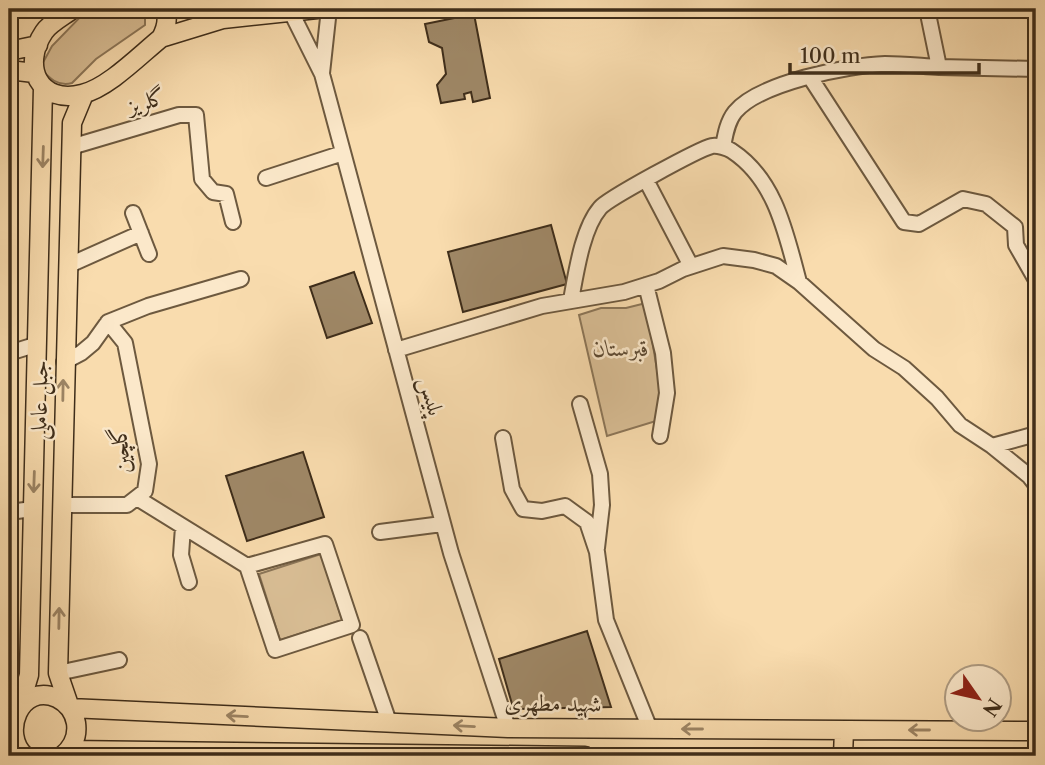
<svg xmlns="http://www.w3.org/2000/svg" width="1045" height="765" font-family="'Libre Caslon Text',Amiri,serif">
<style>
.green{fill:#d9be95;stroke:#8c7658;stroke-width:2}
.building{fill:#9f8867;stroke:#3e2d1a;stroke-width:2}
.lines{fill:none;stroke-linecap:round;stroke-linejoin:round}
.minor-casing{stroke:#6d593f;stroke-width:18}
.major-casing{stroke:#3e2d1a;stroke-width:21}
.minor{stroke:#fbe8ca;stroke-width:14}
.major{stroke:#f9dcae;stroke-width:18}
.oneway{stroke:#9c8464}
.labels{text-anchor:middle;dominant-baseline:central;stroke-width:5;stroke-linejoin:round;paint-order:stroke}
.street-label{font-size:23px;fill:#3e2d1a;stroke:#fbe8ca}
.park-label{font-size:23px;font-style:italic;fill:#5d4a33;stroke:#fbe8ca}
</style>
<rect width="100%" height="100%" fill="#f9dcae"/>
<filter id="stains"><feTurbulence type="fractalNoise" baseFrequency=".00286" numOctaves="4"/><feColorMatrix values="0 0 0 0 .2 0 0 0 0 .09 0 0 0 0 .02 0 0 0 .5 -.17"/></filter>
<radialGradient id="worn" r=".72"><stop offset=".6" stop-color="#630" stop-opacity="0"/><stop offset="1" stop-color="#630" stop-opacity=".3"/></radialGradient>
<!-- green -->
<path class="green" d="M92,9H141L145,13V25L96,59L72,83C58,87 49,78 40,68L52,46L86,11Z
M646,303L660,388L656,421L607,436L579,315L601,308H626Z
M321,554L342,620L280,640L259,574Z"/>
<!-- building -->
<path class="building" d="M474,14L490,98L473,102L471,92L464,94L465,99L441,103L437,85L446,74L442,48L429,42L425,24Z
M551,225L567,284L463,312L448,252Z
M354,272L372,323L327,338L310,287Z
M303,452L324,517L247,541L226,476Z
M587,631L611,707L519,709L512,704L499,659Z"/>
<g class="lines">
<!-- minor casing -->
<g class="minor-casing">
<path id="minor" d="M927,9L939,67L1036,69
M291,12L322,74L451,553L508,728
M322,73L329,9
M810,77L904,222L919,224L963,199L986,204L1015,227L1016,245L1036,280
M71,147L179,115H196L202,179L213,192L226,194L233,222
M723,147C725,136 727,122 735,112C759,83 848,65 885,64C903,64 921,66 939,67
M266,178L343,153
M646,180L691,266
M133,213L149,254
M67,266L141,233
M646,285L663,353L667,393L660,436
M571,300C576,274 582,229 600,208C607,199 699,149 712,146C717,145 728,148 732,151C776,180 786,234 799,282
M396,350L542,306L624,292L659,281L683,269L723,256L754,260L776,266L799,282L874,349L904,368L937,398L960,425L992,446L1029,476L1036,485
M9,353L38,344
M64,362L81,353L93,343L108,322L148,306L241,279
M580,404L600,474L602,505L597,548
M503,438L512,489L523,509L542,511L565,506L587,522L597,552L606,620L650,729
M992,446L1036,434
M137,498L247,566L275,650L352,625L325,544L247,566
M61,505H127L145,491L149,464L125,343L108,322
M9,512L33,509
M183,527L181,555L189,582
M380,532L442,524
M360,638L389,722
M58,673L119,660"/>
</g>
<!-- major casing -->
<g class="major-casing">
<path id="major" d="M73,9C64,16 50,23 44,32C21,66 39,105 82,94C108,88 140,55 161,38C166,29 169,20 165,9
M212,9L223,19L317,9
M161,38L223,19
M9,51L38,45
M9,70L34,73
M84,94L72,123L58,673L70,708L508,728L1036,731
M20,705L29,675L43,88
M25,756C0,734 20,682 57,698C67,703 74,712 76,723C78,737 72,748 62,756
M66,756L69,750L585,756
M843,756L844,730"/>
</g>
<!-- minor -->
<use href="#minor" class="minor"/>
<!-- major -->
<use href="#major" class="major"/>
</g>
<!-- one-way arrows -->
<defs><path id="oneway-shaft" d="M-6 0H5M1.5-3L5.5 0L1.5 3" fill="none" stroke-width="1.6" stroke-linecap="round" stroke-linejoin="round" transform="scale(1.75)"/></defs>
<g class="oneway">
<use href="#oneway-shaft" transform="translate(43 157) rotate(92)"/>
<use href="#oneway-shaft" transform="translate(63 390) rotate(-89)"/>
<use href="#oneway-shaft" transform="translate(34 482) rotate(92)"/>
<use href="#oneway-shaft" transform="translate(59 618) rotate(-89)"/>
<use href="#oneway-shaft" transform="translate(237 716) rotate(-177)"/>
<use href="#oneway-shaft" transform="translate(464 726) rotate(-177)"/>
<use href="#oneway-shaft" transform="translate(692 729) rotate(-180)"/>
<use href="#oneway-shaft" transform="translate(919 730) rotate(-180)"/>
</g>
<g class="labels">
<!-- street labels -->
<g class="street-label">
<text transform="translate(146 101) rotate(-16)">گلریز</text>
<text transform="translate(432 396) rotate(75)">پلیس</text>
<text transform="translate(39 400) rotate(-89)">جبل عاملی</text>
<text transform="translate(120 450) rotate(-97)">گلچین</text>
<text transform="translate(553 703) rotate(1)">شهید مطهری</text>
</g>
<!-- park labels -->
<g class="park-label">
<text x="621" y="348">قبرستان</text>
</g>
</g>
<!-- margin -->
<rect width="1045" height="765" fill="none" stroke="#f9dcae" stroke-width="35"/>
<rect x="10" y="10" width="1024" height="744" fill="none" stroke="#3e2d1a" stroke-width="3.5"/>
<rect x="18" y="18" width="1010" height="730" fill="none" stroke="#3e2d1a" stroke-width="2"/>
<!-- north arrow -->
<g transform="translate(978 698) rotate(124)"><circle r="33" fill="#fbe8ca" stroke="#af9d84" stroke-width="2"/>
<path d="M0-5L12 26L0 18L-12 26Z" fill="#8f2418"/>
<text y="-10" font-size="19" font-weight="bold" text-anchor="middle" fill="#3e2d1a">N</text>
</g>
<!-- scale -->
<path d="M790 63v10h189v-10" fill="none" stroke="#3e2d1a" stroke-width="3.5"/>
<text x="800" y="63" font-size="21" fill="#3e2d1a" stroke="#fbe8ca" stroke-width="5" paint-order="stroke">100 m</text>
<rect width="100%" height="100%" filter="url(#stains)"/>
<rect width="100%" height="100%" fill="url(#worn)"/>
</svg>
